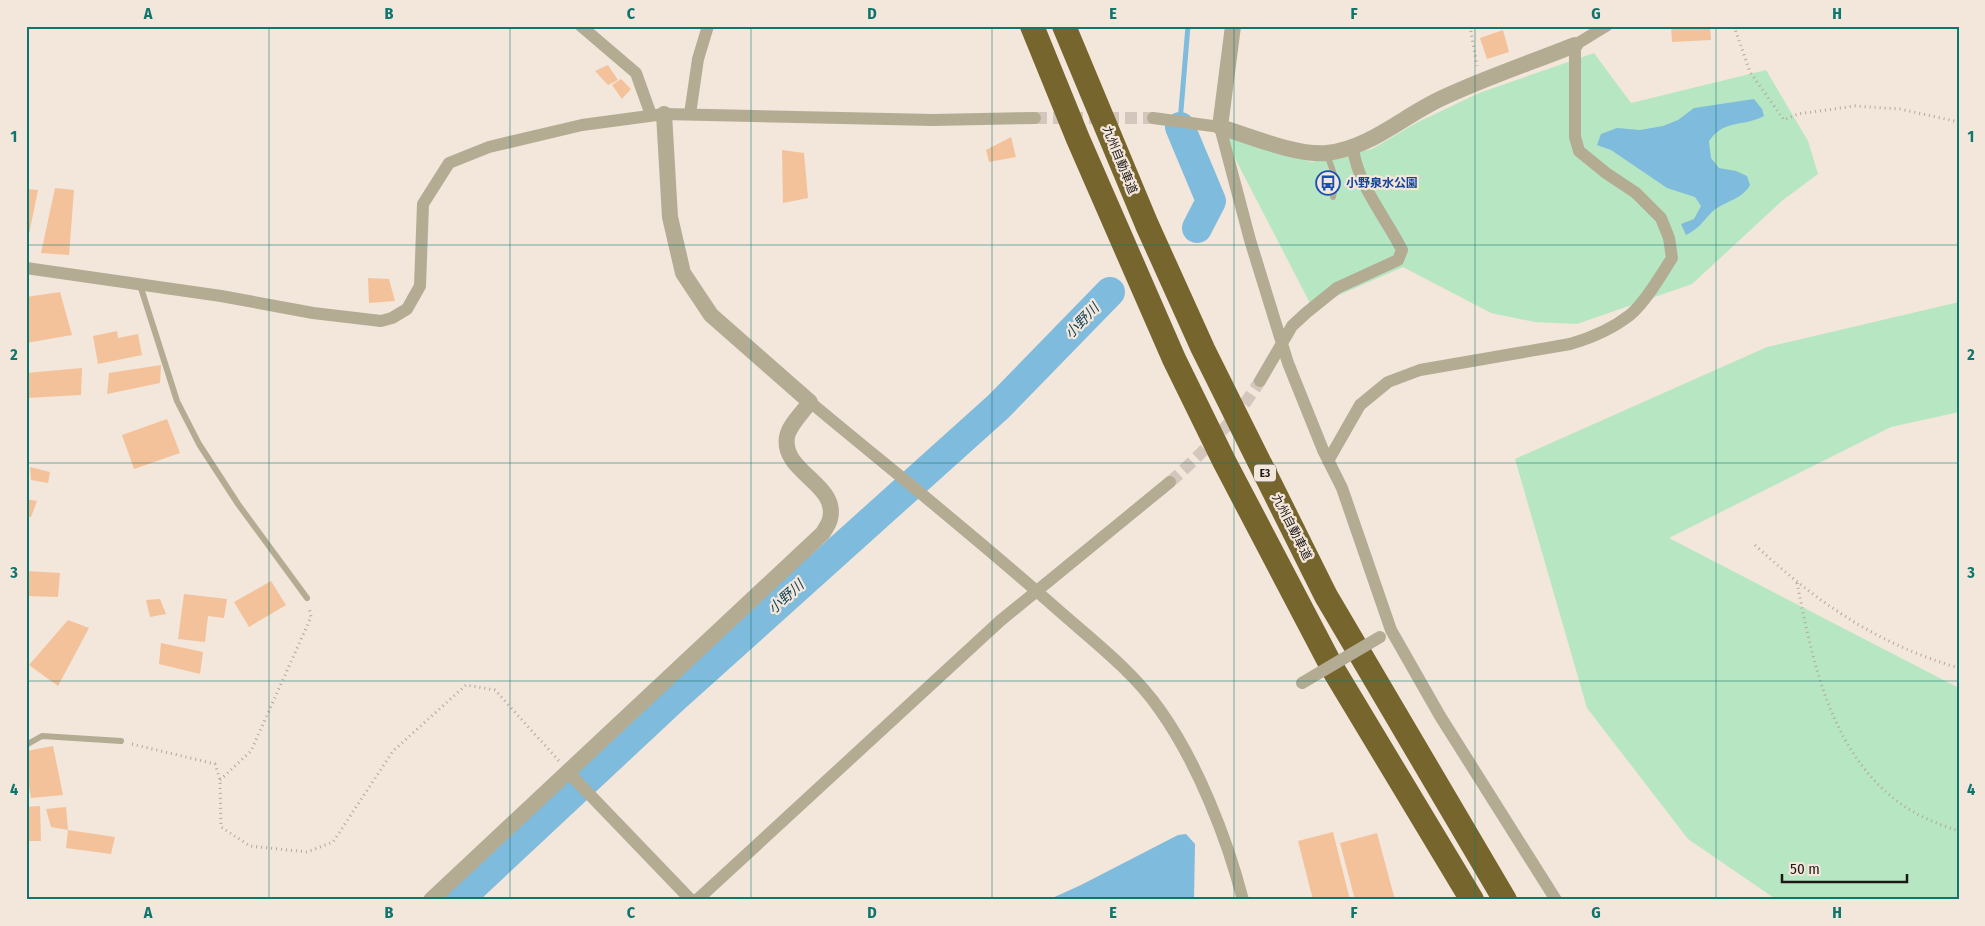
<svg xmlns="http://www.w3.org/2000/svg" width="1985" height="926" font-family="'Fira Sans Condensed','Noto Sans JP',sans-serif">
<style>
.green{fill:#b7e7c2}
.water{fill:#7fbbdc}
.lines{fill:none;stroke-linecap:round;stroke-linejoin:round}
.stream{stroke:#7fbbdc;stroke-width:5}
.river{stroke:#7fbbdc;stroke-width:30}
.building{fill:#f4c29a}
.minor-tunnel{stroke:#d3c7bd;stroke-width:12;stroke-dasharray:12 6;stroke-linecap:butt}
.path{stroke:#b2a79f;stroke-width:3;stroke-dasharray:1 4;stroke-linecap:butt}
.service{stroke:#b3ac93;stroke-width:6}
.minor{stroke:#b3ac93;stroke-width:12}
.tertiary{stroke:#b3ac93;stroke-width:16}
.motorway{stroke:#76662d;stroke-width:24}
.minor-bridge{stroke:#b3ac93;stroke-width:12}
.grid{fill:none;stroke:#0f766e;stroke-width:1;stroke-opacity:0.55}
.labels{text-anchor:middle;dominant-baseline:central;stroke-width:4.5;stroke-linejoin:round;paint-order:stroke}
.shield{fill:#f3e6db;stroke:#5d5650;stroke-width:1}
.shield-label{font-size:11px;font-weight:bold;fill:#1d1815}
.street-label{font-size:12px;fill:#1d1815;stroke:#f3e6db}
.transit-label{font-size:12px;font-weight:bold;fill:#164399;stroke:#f3e6db;text-anchor:start}
.water-label{font-size:14px;font-style:italic;fill:#0a3e55;stroke:#f3e6db}
.neatline{fill:none;stroke:#0f766e;stroke-width:2}
.grid-label{font-size:16px;text-anchor:middle;font-weight:bold;fill:#0f766e}
</style>
<rect width="100%" height="100%" fill="#f3e6db"/>
<!-- green -->
<path class="green" d="M1594,53L1631,103L1766,70L1808,141L1818,174L1783,200L1692,284L1577,324L1535,322L1491,313L1403,267L1312,307L1224,137L1312,162L1372,149L1416,123L1479,93Z
M1959,302V412L1891,427L1669,538L1959,688V900H1777L1688,839L1587,708L1515,459L1767,347Z"/>
<!-- water -->
<path class="water" d="M1754,99L1762,109L1764,116C1741,128 1726,118 1709,141L1711,158L1719,168L1736,171L1747,176L1750,185C1742,200 1724,201 1712,212C1702,222 1700,228 1686,235L1681,224L1694,219L1701,206L1695,197L1667,188L1611,150L1597,145L1601,134L1617,128L1640,130L1663,126L1678,120L1694,108Z
M1186,834L1195,844L1194,900H1048L1081,885L1178,835Z"/>
<g class="lines">
<!-- stream -->
<path class="stream" d="M1180,122L1188,26"/>
<!-- river -->
<path class="river" d="M1180,127L1211,201L1197,228
M458,900L673,699L999,406L1110,292"/>
</g>
<!-- building -->
<path class="building" d="M1671,26H1710L1711,40L1672,42Z
M1503,30L1509,52L1487,59L1480,38Z
M608,65L618,80L608,85L595,71Z
M621,79L631,89L622,99L612,85Z
M1011,137L1016,157L989,162L986,150Z
M782,150L804,153L808,198L783,203Z
M55,188L74,190L69,255L41,253Z
M26,189L38,190L27,244H26Z
M368,278L389,279L395,301L369,303Z
M60,292L72,335L26,343V297Z
M117,331L118,338L138,334L142,355L98,364L93,336Z
M161,365L160,383L107,394L109,373Z
M82,368L81,395L26,398V373Z
M167,419L180,453L134,469L122,435Z
M30,467L50,472L48,483L31,480Z
M26,499L37,501L31,517H26Z
M26,571L60,573L58,597L26,596Z
M271,581L286,605L249,627L234,602Z
M184,594L227,599L224,618L208,616L205,642L178,639Z
M160,599L166,614L150,617L146,600Z
M68,620L89,628L58,686L29,665Z
M161,643L203,652L200,674L159,664Z
M53,746L63,795L31,798L26,770V751Z
M40,806L41,841H26V807Z
M66,807L68,830L51,827L46,809Z
M68,830L115,837L111,854L66,848Z
M1333,832L1350,900H1313L1298,841Z
M1377,833L1395,900H1355L1340,843Z"/>
<g class="lines">
<!-- minor-tunnel -->
<path class="minor-tunnel" d="M1035,118H1153
M1170,482C1203,453 1236,419 1260,381"/>
<!-- path -->
<path class="path" d="M1470,26L1477,66
M1734,26L1750,72L1784,120L1798,114L1855,106L1900,109L1959,122
M1755,545C1818,603 1875,643 1959,668
M1797,583C1813,663 1831,756 1904,806C1920,817 1940,825 1959,831
M132,744L215,764L220,780L221,827L250,846L307,852L333,842L393,751L466,685L495,690L559,761
M220,780L251,751L311,617L309,607"/>
<!-- service -->
<path class="service" d="M1327,154L1336,180L1333,197
M140,285L177,401L199,444L238,504L307,598
M26,745L42,736L121,741"/>
<!-- minor -->
<path class="minor" d="M581,26L636,73L651,115
M690,114L698,59L708,26
M1153,118L1220,127L1250,240L1288,363L1323,450L1342,488L1391,630L1440,716L1556,900
M26,268L221,296L313,313L381,321L392,318L407,309L420,286L423,204L449,163L489,147L582,125L664,114L933,120L1035,118
M1260,381L1292,326L1306,313L1337,288L1398,260L1402,250C1385,216 1358,186 1353,148
M810,402C893,471 977,538 1057,609C1092,640 1133,671 1160,710C1197,762 1227,838 1243,900
M1328,461L1360,405L1388,382L1420,370L1570,344C1591,338 1612,329 1630,315C1645,303 1661,275 1672,258L1669,238L1661,218L1636,193L1606,173L1579,151L1575,137V45L1606,26
M567,771L691,900
M697,900L1000,621L1170,482"/>
<!-- tertiary -->
<path class="tertiary" d="M1233,26L1220,127C1250,136 1297,156 1327,153C1370,148 1402,117 1440,99C1484,78 1530,63 1575,45
M431,900L823,533C825,529 829,524 830,519C839,484 781,472 787,437C789,425 803,412 810,402L711,315L683,273L670,217L664,114"/>
<!-- motorway -->
<path class="motorway" d="M1032,26L1078,139L1174,359L1224,461L1333,669L1472,900
M1064,26L1147,225L1203,349L1326,596L1505,900"/>
<!-- minor-bridge -->
<path class="minor-bridge" d="M1302,683L1380,637"/>
</g>
<!-- grid -->
<path class="grid" d="M269,26V900M510,26V900M751,26V900M992,26V900M1234,26V900M1475,26V900M1716,26V900M26,245H1959M26,463H1959M26,681H1959"/>
<!-- icons -->
<defs>
<g id="bus-ring" transform="scale(1.25)"><circle r="9.5" fill="#f3e6db" stroke="#1a4fb4" stroke-width="1.5"/><path d="M-5-6H5V4H4V6H2V4H-2V6H-4V4H-5ZM-3.5-4V0h7V-4ZM-3.5 1.2v1.5H-2V1.2ZM2 1.2v1.5H3.5V1.2Z" fill="#1a4fb4"/></g>
</defs>
<g fill-rule="evenodd">
<use href="#bus-ring" x="1328" y="183"/>
</g>
<g class="labels">
<!-- shield labels -->
<rect class="shield" x="1254" y="464.5" width="22" height="17" rx="4"/>
<g class="shield-label">
<text x="1265" y="473">E3</text>
</g>
<!-- street labels -->
<g class="street-label">
<text transform="translate(1120 160) rotate(68)">九州自動車道</text>
<text transform="translate(1292 527) rotate(63)">九州自動車道</text>
</g>
<!-- transit labels -->
<g class="transit-label">
<text x="1346" y="183">小野泉水公園</text>
</g>
<!-- water labels -->
<g class="water-label">
<text transform="translate(1082 321) rotate(-46)">小野川</text>
<text transform="translate(786 597) rotate(-42)">小野川</text>
</g>
</g>
<!-- border -->
<rect width="1985" height="926" fill="none" stroke="#f3e6db" stroke-width="55"/>
<!-- scale -->
<path d="M1782 874v8h125v-8" fill="none" stroke="#1d1815" stroke-width="2.5"/>
<text x="1790" y="874" font-size="15" fill="#1d1815" stroke="#f3e6db" stroke-width="4" paint-order="stroke">50 m</text>
<rect x="28" y="28" width="1930" height="870" class="neatline"/>
<g class="grid-label">
<text x="148" y="19">A</text>
<text x="389" y="19">B</text>
<text x="631" y="19">C</text>
<text x="872" y="19">D</text>
<text x="1113" y="19">E</text>
<text x="1354" y="19">F</text>
<text x="1596" y="19">G</text>
<text x="1837" y="19">H</text>
<text x="14" y="142">1</text>
<text x="1971" y="142">1</text>
<text x="14" y="360">2</text>
<text x="1971" y="360">2</text>
<text x="14" y="578">3</text>
<text x="1971" y="578">3</text>
<text x="14" y="795">4</text>
<text x="1971" y="795">4</text>
<text x="148" y="918">A</text>
<text x="389" y="918">B</text>
<text x="631" y="918">C</text>
<text x="872" y="918">D</text>
<text x="1113" y="918">E</text>
<text x="1354" y="918">F</text>
<text x="1596" y="918">G</text>
<text x="1837" y="918">H</text>
</g>
</svg>
